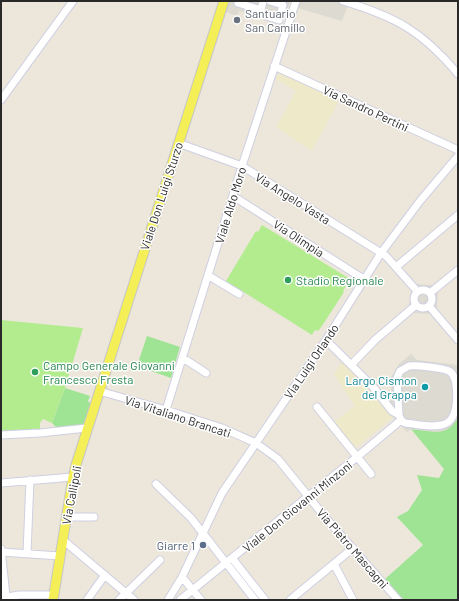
<svg xmlns="http://www.w3.org/2000/svg" width="459" height="601" font-family="Barlow,sans-serif">
<style>
.education{fill:#eee9c8}
.green{fill:#9fe494}
.pitch{fill:#b2ec8f}
.plaza{fill:#dcdad1}
.lines{fill:none;stroke-linecap:round;stroke-linejoin:round}
.stream{stroke:#69b2f2;stroke-width:1.5}
.minor-casing{stroke:#cfcfe2;stroke-width:9}
.major-casing{stroke:#c7c7c7;stroke-width:11}
.minor{stroke:#fff;stroke-width:7}
.major{stroke:#f4ef56;stroke-width:9}
.worship-dot{fill:#6b7280;stroke:#fff;stroke-width:1.5}
.leisure-dot{fill:#2e9e5b;stroke:#fff;stroke-width:1.5}
.culture-dot{fill:#0f9aa8;stroke:#fff;stroke-width:1.5}
.service-dot{fill:#5c6f8a;stroke:#fff;stroke-width:1.5}
.labels{text-anchor:middle;dominant-baseline:central;stroke-width:3;stroke-linejoin:round;paint-order:stroke}
.worship-label{font-size:12px;fill:#5b616d;stroke:#fff;text-anchor:start}
.street-label{font-size:12px;fill:#292929;stroke:#fff}
.leisure-label{font-size:12px;fill:#27864d;stroke:#fff;text-anchor:start}
.culture-label{font-size:12px;fill:#0d838f;stroke:#fff;text-anchor:end}
.service-label{font-size:12px;fill:#4e5e75;stroke:#fff;text-anchor:end}
</style>
<rect width="100%" height="100%" fill="#ece7da"/>
<!-- education -->
<path class="education" d="M279,72L339,100L312,151L276,127L296,91L276,79Z
M343,361L364,381L393,417L355,448L334,422L355,406L334,374Z"/>
<!-- green -->
<path class="green" d="M147,336L180,347L171,378L137,366Z
M65,388L90,396L88,401L91,404L85,423L80,425L79,427L58,429L52,423Z
M458,418V600H404L385,579L423,545L397,517L408,511L422,490L417,475L439,478L444,469L411,429C432,431 443,437 458,418Z"/>
<!-- pitch -->
<path class="pitch" d="M262,225L350,279L343,291L344,292L322,326L318,331L315,330L312,335L226,281L256,231L258,232Z
M1,320L83,328L65,388L52,423L43,419L40,423V431L1,434Z"/>
<!-- plaza -->
<path class="plaza" d="M224,1H287L290,2L282,25L239,11L237,16L221,10Z
M296,1H343L349,3L342,21L294,7Z
M416,284L432,285L438,292L437,307L430,314L414,313L409,306L411,291Z
M411,354L417,360L458,365V418L452,426L446,430L439,432L411,429L407,432L393,417L389,398L392,396L390,379L399,364Z"/>
<g class="lines">
<!-- stream -->
<path class="stream" d="M457,600L458,598"/>
<!-- minor casing -->
<g class="minor-casing">
<path id="minor" d="M343,1C396,17 422,31 458,74
M238,3L261,10L263,15L279,20L283,5L270,1
M261,10L263,1
M274,66L458,150
M1,100L73,1
M178,143L242,166L386,256L417,291
M233,196L365,280
M396,267L458,215
M209,276L239,294
M414 299a9 9 0 1 1 18 0a9 9 0 1 1-18 0Z
M430,293L458,270
M429,306L458,340
M326,340L374,388L392,411L399,415
M183,358L206,373
M351,365L375,340L416,305
M409,366C417,365 443,368 449,371C459,376 458,406 453,416C451,421 446,424 441,425C430,428 416,424 405,423L401,420L399,415L397,378L400,371Z
M99,391L166,410L222,428L256,443L278,459L325,517L398,600
M317,407L371,474
M166,410L242,166L296,1
M1,435L40,433L87,428
M1,483L73,477
M156,484L191,518L255,600
M67,517H94
M63,540L134,600
M1,549L6,596
M1,552L60,556
M27,553L30,480
M232,558L265,600
M334,564L353,600
M182,577L201,600
M1,598L19,595H54
M87,600L105,575
M119,600L160,560
M168,600L182,577L222,493L326,340L381,253L420,201L458,156
M180,600L357,457L401,420
M290,600L353,548"/>
</g>
<!-- major casing -->
<g class="major-casing">
<path id="major" d="M53,600L73,477L76,465L224,1"/>
</g>
<!-- minor -->
<use href="#minor" class="minor"/>
<!-- major -->
<use href="#major" class="major"/>
</g>
<!-- markers -->
<circle class="worship-dot" cx="237" cy="20" r="4"/>
<g class="leisure-dot">
<circle cx="288" cy="280" r="4"/>
<circle cx="35" cy="372" r="4"/>
</g>
<circle class="culture-dot" cx="425" cy="387" r="4"/>
<circle class="service-dot" cx="203" cy="545" r="4"/>
<g class="labels">
<!-- worship labels -->
<g class="worship-label">
<text x="245" y="13">Santuario<tspan x="245" dy="14">San Camillo</tspan></text>
</g>
<!-- street labels -->
<g class="street-label">
<text transform="translate(366 108) rotate(25)">Via Sandro Pertini</text>
<text transform="translate(161 196) rotate(-72)">Viale Don Luigi Sturzo</text>
<text transform="translate(293 198) rotate(32)">Via Angelo Vasta</text>
<text transform="translate(230 205) rotate(-73)">Viale Aldo Moro</text>
<text transform="translate(299 238) rotate(33)">Via Olimpia</text>
<text transform="translate(311 361) rotate(-56)">Via Luigi Orlando</text>
<text transform="translate(178 416) rotate(18)">Via Vitaliano Brancati</text>
<text transform="translate(71 495) rotate(-79)">Via Callipoli</text>
<text transform="translate(297 506) rotate(-39)">Viale Don Giovanni Minzoni</text>
<text transform="translate(353 548) rotate(49)">Via Pietro Mascagni</text>
</g>
<!-- leisure labels -->
<g class="leisure-label">
<text x="296" y="280">Stadio Regionale</text>
<text x="43" y="365">Campo Generale Giovanni<tspan x="43" dy="14">Francesco Fresta</tspan></text>
</g>
<!-- culture labels -->
<g class="culture-label">
<text x="417" y="380">Largo Cismon<tspan x="417" dy="14">del Grappa</tspan></text>
</g>
<!-- service labels -->
<g class="service-label">
<text x="195" y="545">Giarre 1</text>
</g>
</g>
<!-- border -->
<rect width="459" height="601" fill="none" stroke="#292929" stroke-width="4"/>
</svg>
